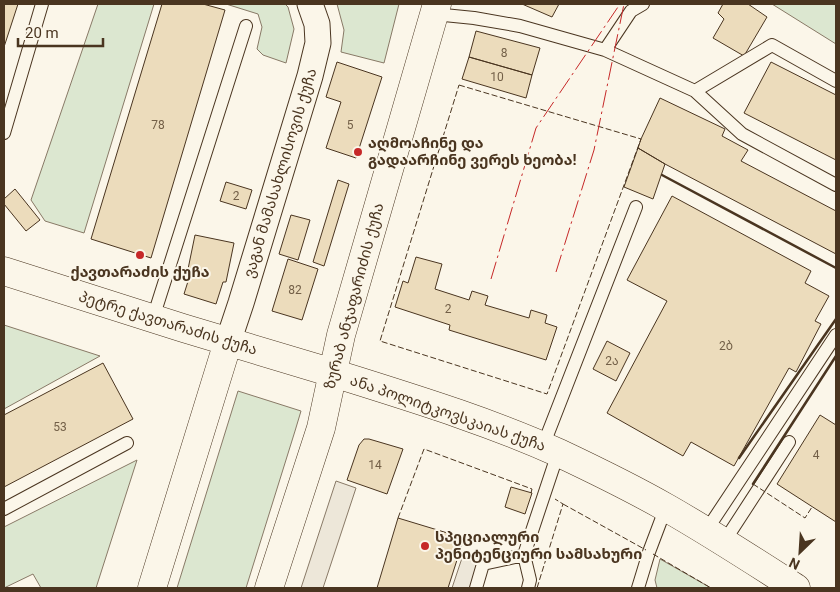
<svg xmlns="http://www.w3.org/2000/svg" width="840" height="592" font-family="Roboto,'Noto Sans Georgian',sans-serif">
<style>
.green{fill:#dce7d0;stroke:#887966}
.parking{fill:#ede7d9;stroke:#887966}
.building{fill:#ecdcbc;stroke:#4a3520}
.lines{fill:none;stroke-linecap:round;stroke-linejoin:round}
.service-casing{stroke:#4a3520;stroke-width:14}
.minor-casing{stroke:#4a3520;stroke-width:27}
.tertiary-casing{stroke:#4a3520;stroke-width:29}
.secondary-casing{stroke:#4a3520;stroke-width:29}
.service{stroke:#fbf6e9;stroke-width:12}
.minor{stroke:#fbf6e9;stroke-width:25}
.tertiary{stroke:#fbf6e9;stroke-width:28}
.secondary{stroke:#fbf6e9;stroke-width:28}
.fence{stroke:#4a3520;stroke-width:1;stroke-dasharray:6 2.5;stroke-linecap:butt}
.wall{stroke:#4a3520;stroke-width:2.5}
.power{stroke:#c62828;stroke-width:1;stroke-dasharray:18 4 2.5 4;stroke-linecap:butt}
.poi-dot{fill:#c62828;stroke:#fbf6e9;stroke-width:2}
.labels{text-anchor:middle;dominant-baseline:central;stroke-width:4;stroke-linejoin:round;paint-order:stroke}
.number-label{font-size:12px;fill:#725f47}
.poi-label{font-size:15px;font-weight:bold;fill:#4a3520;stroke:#fbf6e9;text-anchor:start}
.street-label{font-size:15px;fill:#4a3520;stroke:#fbf6e9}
</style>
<rect width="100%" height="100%" fill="#fbf6e9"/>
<!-- green -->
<path class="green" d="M98,4H154L84,233L45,221L31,200Z
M226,4H285L288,7L294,29L286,63L263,55L257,49L262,27L258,14Z
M337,4H399L384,63L341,52L344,30Z
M772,4H836V44Z
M4,325L100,356L4,409Z
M238,391L301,411L295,431L246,588H177Z
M137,460L96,588H41L33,574L4,588V527Z
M660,559L711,588H657L655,580Z"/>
<!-- parking -->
<path class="parking" d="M336,481L356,488L323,588H301Z
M462,558L478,563L471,588H452Z"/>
<!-- building -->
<path class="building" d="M4,4H18L4,47Z
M162,4H203L225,10L151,258L91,239Z
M522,4H559L552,17Z
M723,4H748L767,17L744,56L713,38L724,19L718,13Z
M476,31L540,48L532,75L469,57Z
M469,57L532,75L526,98L462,79Z
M337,62L382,77L356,158L326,148L341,102L326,97Z
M771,62L836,95V160L744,113Z
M660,98L725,129L722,136L748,150L741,161L836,211V254L665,164L638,148L641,139Z
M638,148L665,164L653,199L624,187Z
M338,180L349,184L324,266L313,262Z
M226,182L252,190L246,209L220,201Z
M15,189L40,220L26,231L4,204V199Z
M672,196L811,271L805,283L829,296L815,321L821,324L796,372L789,368L734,466L691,442L683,456L607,413L667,301L627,280Z
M291,215L310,220L298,260L279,254Z
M195,235L234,243L226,282H223L216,304L184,294L190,275L187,274Z
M416,257L442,264L435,289L469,300L472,291L488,296L485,305L529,318L531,310L547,315L545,323L557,327L546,360L449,330L450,325L395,307L403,281L408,283Z
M288,259L318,269L302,320L272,311Z
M607,341L630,353L616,381L593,369Z
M103,363L133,419L4,487V415Z
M820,415L836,425V522L777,484Z
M364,439H369L403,449L387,494L347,480L359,445Z
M511,487L532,493L525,514L505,507Z
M398,518L464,538L448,588H377Z"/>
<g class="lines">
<!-- service casing -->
<g class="service-casing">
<path id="service" d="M434,14L474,18L520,26L605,50L695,91L742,134L836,185
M605,50L631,11L643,4
M695,91L772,45L836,81
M4,133L42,4
M153,318L246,26
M543,446L636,207
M4,509L127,443
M706,531L836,335
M724,542L789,442
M476,588L483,564L524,555
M528,588L530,580L524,555L558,453
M638,588L649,552L666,507"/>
</g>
<!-- minor casing -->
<g class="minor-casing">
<path id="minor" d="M228,342L241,303L310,76L318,43L317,24L310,4"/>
</g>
<!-- tertiary casing -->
<g class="tertiary-casing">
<path id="tertiary" d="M333,373C409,397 486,420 559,453C595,470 632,488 667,508C711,533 754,561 796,588"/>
</g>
<!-- secondary casing -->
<g class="secondary-casing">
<path id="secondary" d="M4,271L183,328L333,373
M152,588L228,342
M269,588L321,428L341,335L437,4"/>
</g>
<!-- service -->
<use href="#service" class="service"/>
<!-- minor -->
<use href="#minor" class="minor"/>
<!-- tertiary -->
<use href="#tertiary" class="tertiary"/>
<!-- secondary -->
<use href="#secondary" class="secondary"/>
<!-- fence -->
<path class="fence" d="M459,85L641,139L547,394L380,341Z
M753,484L805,518L812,507
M563,504L646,550
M398,518L424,449L532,489L531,493
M653,554L711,588
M537,588L563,504L555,499"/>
<!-- wall -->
<path class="wall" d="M662,175L836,268
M739,458L836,319
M753,484L836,356"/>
<!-- power -->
<path class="power" d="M556,272L594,150L624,4
M491,279L536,128L620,4"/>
</g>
<!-- markers -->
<g class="poi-dot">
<circle cx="358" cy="152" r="5"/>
<circle cx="140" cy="255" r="5"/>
<circle cx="425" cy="546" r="5"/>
</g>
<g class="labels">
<!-- number labels -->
<g class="number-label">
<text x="504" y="53">8</text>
<text x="497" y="77">10</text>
<text x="158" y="125">78</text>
<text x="350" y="125">5</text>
<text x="236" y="196">2</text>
<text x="295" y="290">82</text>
<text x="448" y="309">2</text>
<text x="726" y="346">2ბ</text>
<text x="612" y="361">2ა</text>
<text x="60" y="427">53</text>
<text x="816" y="455">4</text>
<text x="375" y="465">14</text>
</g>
<!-- poi labels -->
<g class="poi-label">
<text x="368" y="143">აღმოაჩინე და<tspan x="368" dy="17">გადაარჩინე ვერეს ხეობა!</tspan></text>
<text x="140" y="272" text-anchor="middle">ქავთარაძის ქუჩა</text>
<text x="435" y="537">სპეციალური<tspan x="435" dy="17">პენიტენციური სამსახური</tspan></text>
</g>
<!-- street labels -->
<g class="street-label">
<text transform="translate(280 173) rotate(-73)">ვაგან მამასახლისოვის ქუჩა</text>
<text transform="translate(354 296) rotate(-75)">ზურაბ ანჯაფარიძის ქუჩა</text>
<text transform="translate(168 323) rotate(17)">პეტრე ქავთარაძის ქუჩა</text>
<text transform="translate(448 413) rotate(19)">ანა პოლიტკოვსკაიას ქუჩა</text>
</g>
</g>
<!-- border -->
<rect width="840" height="592" fill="none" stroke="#4a3520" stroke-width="10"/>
<!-- north arrow -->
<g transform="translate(800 552) rotate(205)" stroke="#fbf6e9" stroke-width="4" paint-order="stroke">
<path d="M0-4L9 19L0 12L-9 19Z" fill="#4a3520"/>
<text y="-8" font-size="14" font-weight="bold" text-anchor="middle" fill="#4a3520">N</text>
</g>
<!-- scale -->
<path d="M18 38v8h85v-8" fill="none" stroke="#4a3520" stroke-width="2.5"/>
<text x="25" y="38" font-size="15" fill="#4a3520" stroke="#fbf6e9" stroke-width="4" paint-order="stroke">20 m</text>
</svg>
